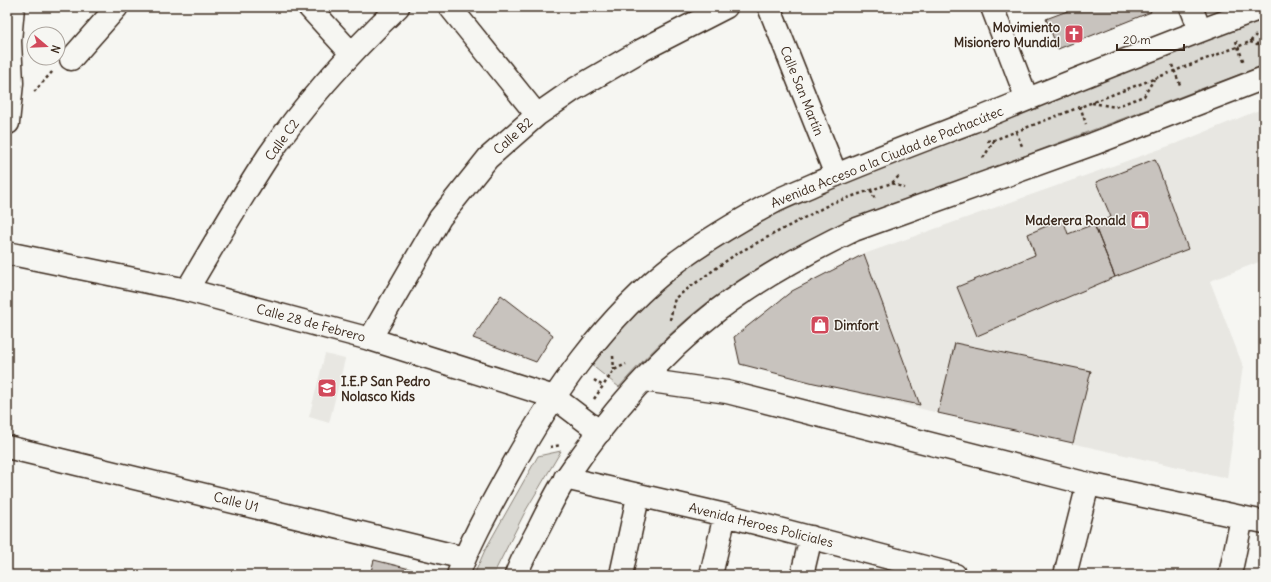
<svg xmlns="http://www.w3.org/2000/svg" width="1271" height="582" font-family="Delius,sans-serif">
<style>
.built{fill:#e8e7e2}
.green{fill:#dad9d3;stroke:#8a8278}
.building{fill:#c8c3be;stroke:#3b2a1e}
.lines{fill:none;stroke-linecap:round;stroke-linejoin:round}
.minor-casing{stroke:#3b2a1e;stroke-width:25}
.tertiary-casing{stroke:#3b2a1e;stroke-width:25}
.secondary-casing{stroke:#3b2a1e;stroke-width:25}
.path{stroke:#3b2a1e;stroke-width:2.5;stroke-dasharray:3 3;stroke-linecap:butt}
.minor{stroke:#f6f6f2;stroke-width:22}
.tertiary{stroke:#f6f6f2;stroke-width:22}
.secondary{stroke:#f6f6f2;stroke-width:22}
.labels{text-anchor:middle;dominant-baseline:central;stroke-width:3;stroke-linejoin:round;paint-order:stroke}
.poi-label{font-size:13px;font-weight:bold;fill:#3b2a1e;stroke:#f6f6f2;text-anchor:end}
.street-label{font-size:13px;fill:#3b2a1e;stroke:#f6f6f2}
</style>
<rect width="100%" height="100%" fill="#f6f6f2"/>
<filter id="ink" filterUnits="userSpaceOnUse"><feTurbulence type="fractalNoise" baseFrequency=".025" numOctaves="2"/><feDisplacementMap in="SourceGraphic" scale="8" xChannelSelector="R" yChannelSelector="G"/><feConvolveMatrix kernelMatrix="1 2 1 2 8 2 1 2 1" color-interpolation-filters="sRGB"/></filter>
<g filter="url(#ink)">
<!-- built -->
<path class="built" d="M1264,108V260L1210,281L1243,366L1227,478L938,413L740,364L734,337L792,291L864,254L1183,141Z
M325,354L345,359L329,423L309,417Z"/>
<!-- green -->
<path class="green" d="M1264,17V65L837,227C779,253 724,285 677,328C656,346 637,367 619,387L590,364C623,324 658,288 699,257C723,240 750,226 775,210Z
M561,451L526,510L493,575H474L485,550L538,456Z"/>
<!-- building -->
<path class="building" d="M1078,7H1149L1151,12L1058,49L1046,19Z
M1155,159L1188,249L1115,277L1094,224L1111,217L1096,182Z
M1063,219L1068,234L1094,224L1115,277L977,336L957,287L1035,255L1028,234Z
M864,254L920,405L814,383L740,364L734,337L792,291Z
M501,295L553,335L536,362L473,338Z
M955,343L1091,371L1073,443L938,413Z
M374,560L414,570L417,575H370Z"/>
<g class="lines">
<!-- minor casing -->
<g class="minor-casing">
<path id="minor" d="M309,7L351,53
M450,7L537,115
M769,7L836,175
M992,7L1027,99
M1191,7L1200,30
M71,59L117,7
M8,123L12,83L10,41L13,7
M187,290C214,244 240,199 269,155C306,101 351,52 398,7
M370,339L440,218L488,158L537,115L573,90L642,50L726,7
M644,380L727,392L1088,484L1264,522
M7,447L464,558
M565,478L725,515L955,575
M621,575L638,497
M711,575L725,515
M802,575L811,537
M1065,575L1088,484
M1230,575L1242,518"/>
</g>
<!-- tertiary casing -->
<g class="tertiary-casing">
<path id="tertiary" d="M7,253L187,290L370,339L554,397L600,432"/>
</g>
<!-- secondary casing -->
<g class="secondary-casing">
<path id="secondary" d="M458,575C471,540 490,507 508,474C552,394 605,317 678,261C707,240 739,221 770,204C785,196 802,190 817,183C868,161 919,142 971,122C1068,83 1165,43 1264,7
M516,575C522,558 532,542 540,526C548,510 556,493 566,478C606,418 661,354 718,310C760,278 806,253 854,230L1093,144L1264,78"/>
</g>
<!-- path -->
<path class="path" d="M1236,41L1244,63
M1250,42L1257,44L1264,42
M1172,65L1181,87
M34,92L53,71
M1092,103L1115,107L1144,96L1154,79
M1080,106L1086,124
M1016,132L1022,146
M987,141L994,140L1250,42L1256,35
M983,158L994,141
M892,183L904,188
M871,190L875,200
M670,320L675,298L736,254L832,203L892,183L900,175
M613,356L614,370
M594,380L603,386
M594,399L614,370L626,364
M550,447L561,445"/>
<!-- minor -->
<use href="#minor" class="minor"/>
<!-- tertiary -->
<use href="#tertiary" class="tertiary"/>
<!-- secondary -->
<use href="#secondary" class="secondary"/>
</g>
</g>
<!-- icons -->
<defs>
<g id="church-square" transform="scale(1)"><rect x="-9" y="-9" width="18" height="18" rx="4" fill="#d1495b" stroke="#f6f6f2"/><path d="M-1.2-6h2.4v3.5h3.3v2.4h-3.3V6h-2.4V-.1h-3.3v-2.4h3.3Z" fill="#fff"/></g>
<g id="shop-square" transform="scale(1)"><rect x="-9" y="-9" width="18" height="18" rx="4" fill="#d1495b" stroke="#f6f6f2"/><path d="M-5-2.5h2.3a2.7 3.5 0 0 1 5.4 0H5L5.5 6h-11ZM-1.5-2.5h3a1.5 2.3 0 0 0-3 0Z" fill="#fff"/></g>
<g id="school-square" transform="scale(1)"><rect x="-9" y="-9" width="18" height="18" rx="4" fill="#d1495b" stroke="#f6f6f2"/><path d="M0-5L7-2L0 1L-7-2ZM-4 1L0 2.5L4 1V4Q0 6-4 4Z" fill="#fff"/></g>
</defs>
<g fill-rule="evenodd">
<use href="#church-square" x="1074" y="34"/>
<use href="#shop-square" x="1140" y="220"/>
<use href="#shop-square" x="820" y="325"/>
<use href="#school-square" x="327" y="388"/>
</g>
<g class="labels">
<!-- poi labels -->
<g class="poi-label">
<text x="1060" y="27">Movimiento<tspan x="1060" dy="15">Misionero Mundial</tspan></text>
<text x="1126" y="220">Maderera Ronald</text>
<text x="834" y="325" text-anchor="start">Dimfort</text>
<text x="341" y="381" text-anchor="start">I.E.P San Pedro<tspan x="341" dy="15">Nolasco Kids</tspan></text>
</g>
<!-- street labels -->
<g class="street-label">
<text transform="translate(802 91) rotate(68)">Calle San Martín</text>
<text transform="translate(513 136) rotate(-42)">Calle B2</text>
<text transform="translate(282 140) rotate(-54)">Calle C2</text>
<text transform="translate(887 157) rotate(-22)">Avenida Acceso a la Ciudad de Pachacútec</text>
<text transform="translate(311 323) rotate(15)">Calle 28 de Febrero</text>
<text transform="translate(236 502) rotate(14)">Calle U1</text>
<text transform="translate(761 525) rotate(14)">Avenida Heroes Policiales</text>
</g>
</g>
<!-- margin -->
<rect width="1271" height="582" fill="none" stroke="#f6f6f2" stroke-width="24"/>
<rect x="12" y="12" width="1247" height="558" fill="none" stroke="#3b2a1e" stroke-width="1.5" filter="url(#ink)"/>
<!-- north arrow -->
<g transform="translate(46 46) rotate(109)"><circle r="19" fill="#f6f6f2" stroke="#aba49d"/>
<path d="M0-3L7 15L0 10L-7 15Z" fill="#d1495b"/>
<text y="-6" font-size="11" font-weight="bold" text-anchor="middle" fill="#3b2a1e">N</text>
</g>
<!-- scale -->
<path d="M1117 44v6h67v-6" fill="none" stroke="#3b2a1e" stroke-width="2"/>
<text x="1123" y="44" font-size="12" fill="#3b2a1e" stroke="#f6f6f2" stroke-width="3" paint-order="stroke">20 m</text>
</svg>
